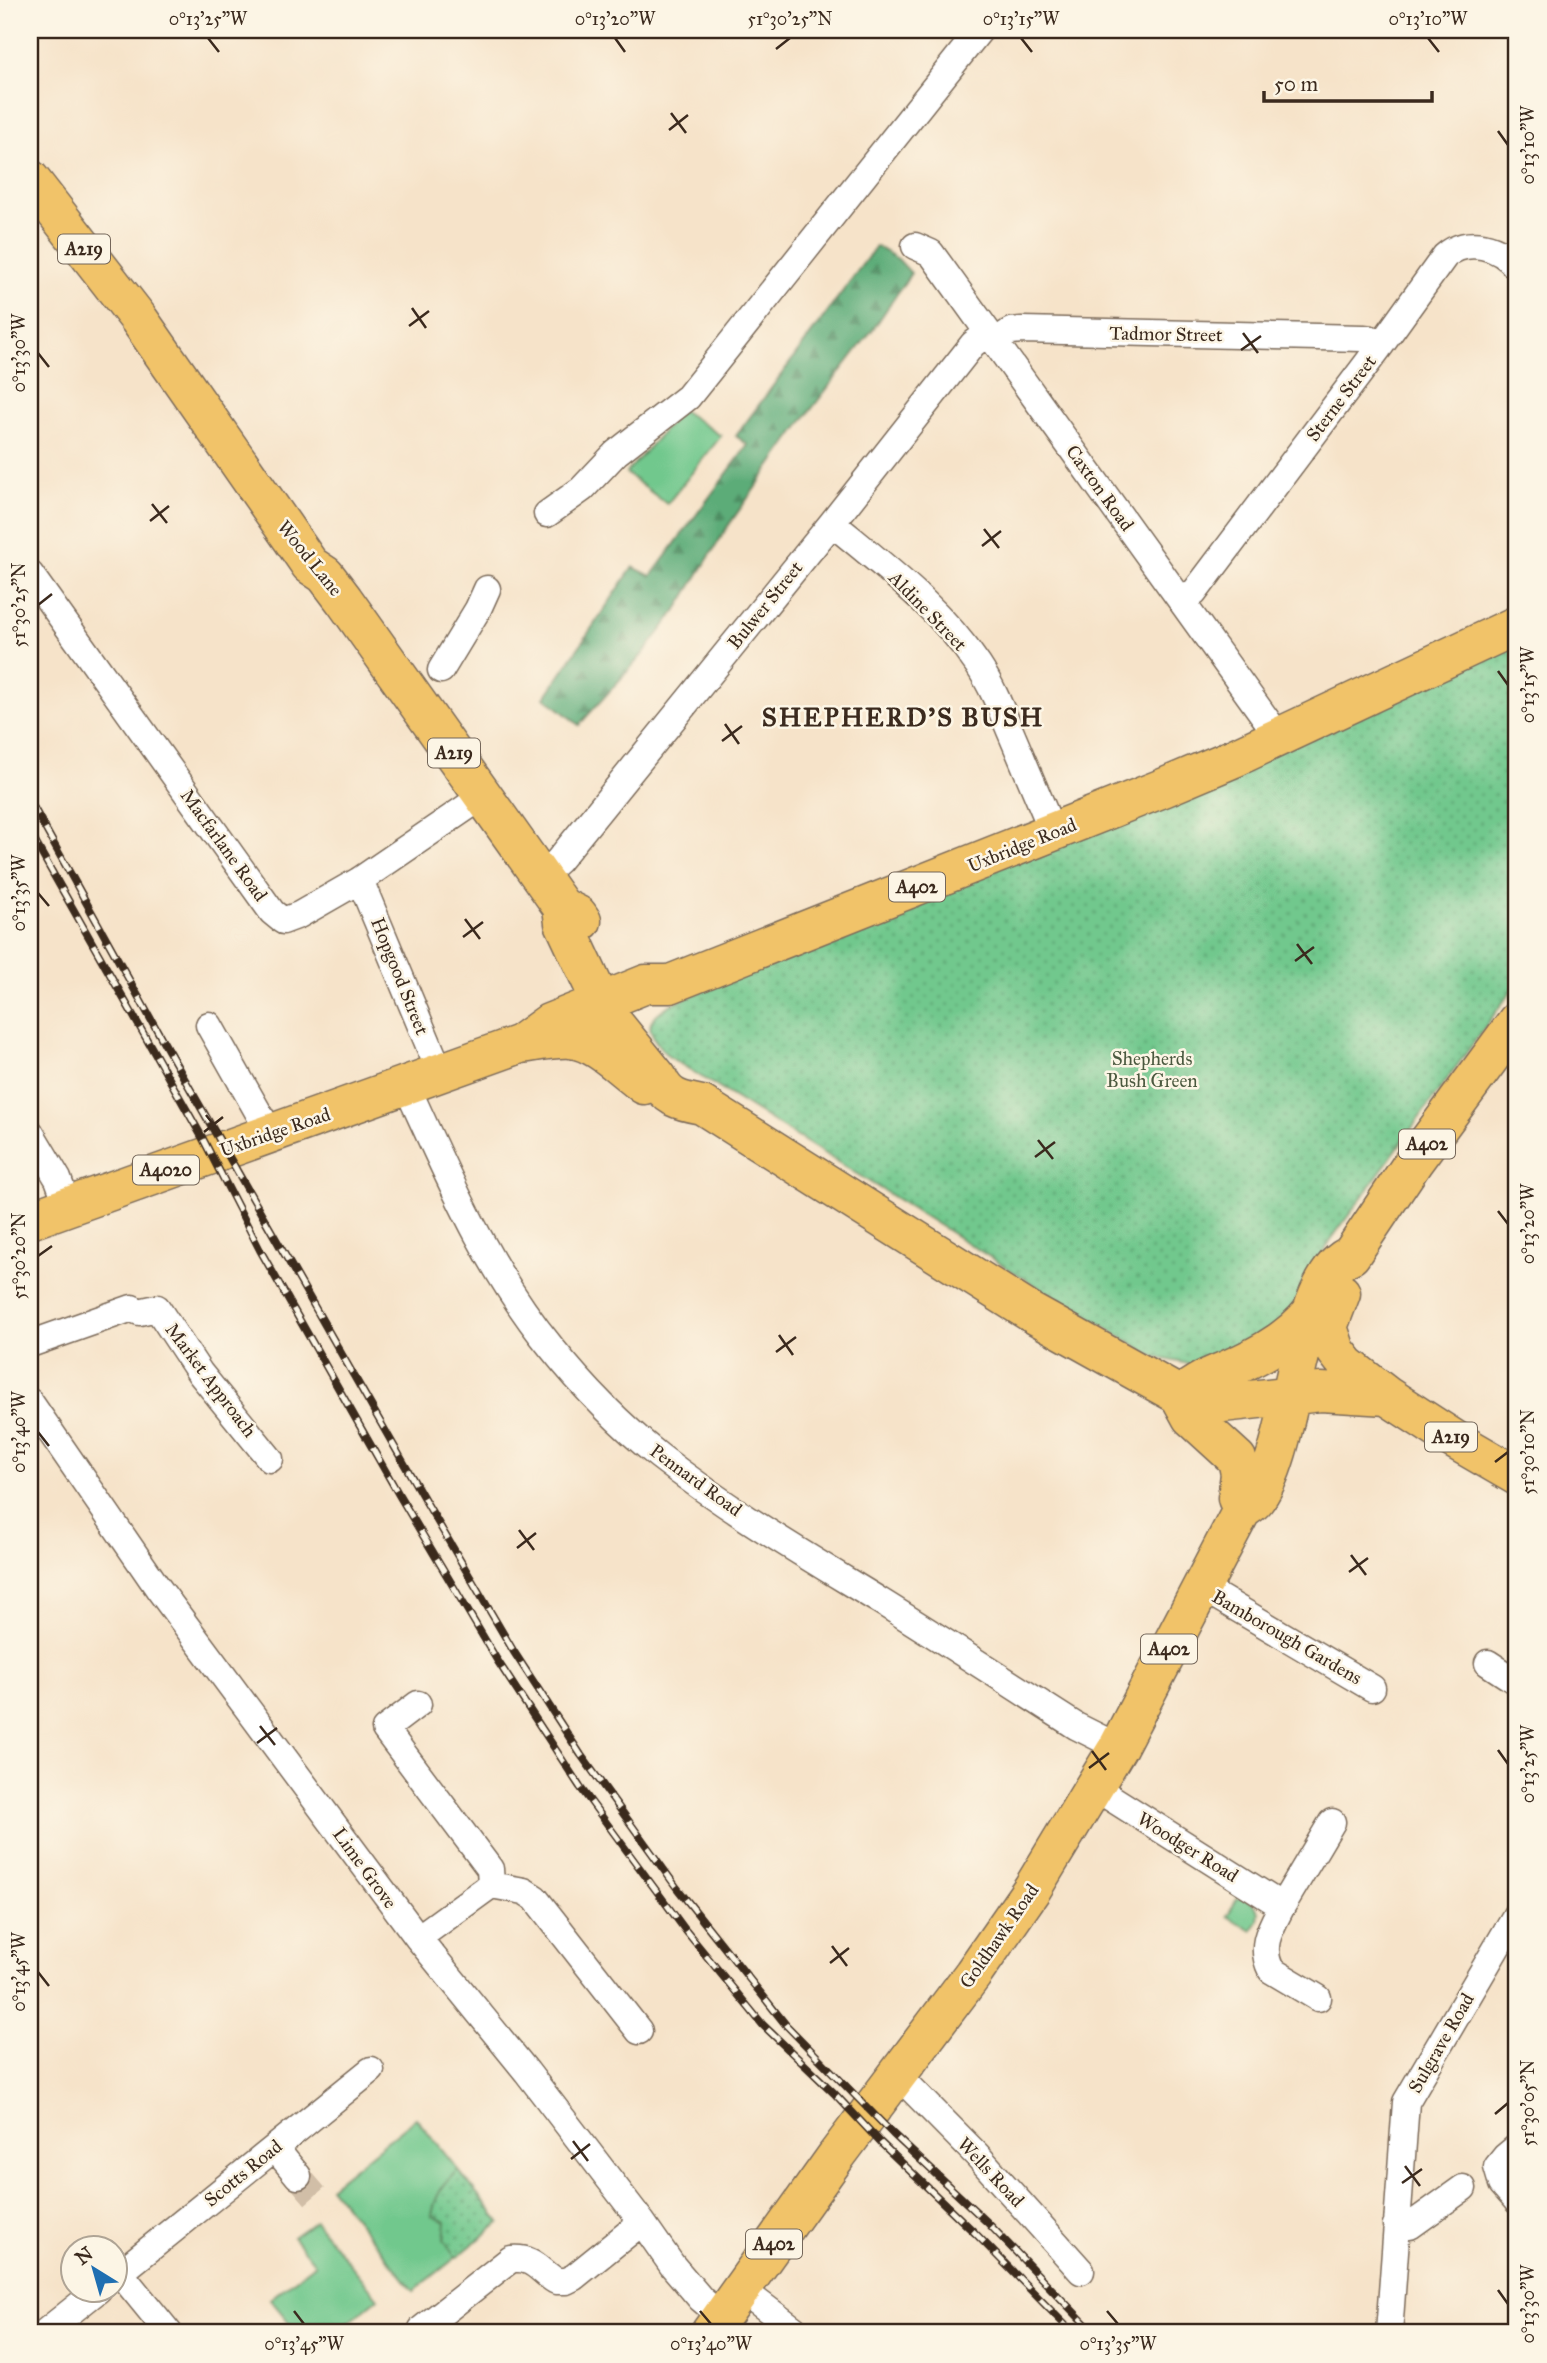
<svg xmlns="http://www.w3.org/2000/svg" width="1547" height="2363" font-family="'IM FELL Great Primer',serif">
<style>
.green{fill:#71c88d;stroke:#567956;stroke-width:2}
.forest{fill:url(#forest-firs);stroke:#4c6b4b;stroke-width:2}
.park{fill:url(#park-dots);stroke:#567956;stroke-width:2}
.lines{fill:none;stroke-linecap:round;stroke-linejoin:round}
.street-tunnel{stroke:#d1bea7;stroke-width:26;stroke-dasharray:26 13;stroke-linecap:butt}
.street-casing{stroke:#7c6b5a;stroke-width:29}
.primary-casing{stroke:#7c6b5a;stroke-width:41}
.street{stroke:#fff;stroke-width:26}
.primary{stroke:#f1c369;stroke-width:38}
.rail-casing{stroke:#3b2a1e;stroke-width:8}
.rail{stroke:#fcf5e5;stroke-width:5;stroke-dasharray:16;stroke-linecap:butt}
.ticks{fill:none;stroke:#3b2a1e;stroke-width:2.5}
.labels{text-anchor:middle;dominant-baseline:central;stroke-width:5;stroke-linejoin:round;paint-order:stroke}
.shield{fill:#fcf5e5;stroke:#75675a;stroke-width:2}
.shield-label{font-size:18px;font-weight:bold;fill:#3b2a1e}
.street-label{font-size:19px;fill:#3b2a1e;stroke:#fcf5e5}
.park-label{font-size:19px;fill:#4b593f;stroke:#fcf5e5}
.district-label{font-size:26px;font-weight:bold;letter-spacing:2px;fill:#3b2a1e;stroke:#fcf5e5}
.neatline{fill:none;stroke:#3b2a1e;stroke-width:2.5}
.ticks-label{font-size:18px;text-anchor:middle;fill:#3b2a1e}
</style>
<defs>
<pattern id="forest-firs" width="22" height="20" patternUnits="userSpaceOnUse" patternTransform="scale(1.75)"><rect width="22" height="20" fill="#5cac78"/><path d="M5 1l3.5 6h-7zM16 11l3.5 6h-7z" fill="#4d8c62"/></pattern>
<pattern id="park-dots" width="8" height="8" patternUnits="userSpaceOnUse" patternTransform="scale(1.75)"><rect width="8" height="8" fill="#71c88d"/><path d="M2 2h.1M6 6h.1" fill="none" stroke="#5ea373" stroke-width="1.8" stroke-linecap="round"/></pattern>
</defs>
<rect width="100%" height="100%" fill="#fcf5e5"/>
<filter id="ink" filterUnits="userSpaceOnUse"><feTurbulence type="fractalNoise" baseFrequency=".0143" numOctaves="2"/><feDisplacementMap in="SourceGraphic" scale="14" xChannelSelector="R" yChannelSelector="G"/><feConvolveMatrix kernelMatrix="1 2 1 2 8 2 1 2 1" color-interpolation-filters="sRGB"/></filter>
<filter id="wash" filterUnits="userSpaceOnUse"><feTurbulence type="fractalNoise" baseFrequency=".00686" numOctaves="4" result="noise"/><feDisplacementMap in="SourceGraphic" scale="28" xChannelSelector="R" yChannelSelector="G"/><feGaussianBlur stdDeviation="1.57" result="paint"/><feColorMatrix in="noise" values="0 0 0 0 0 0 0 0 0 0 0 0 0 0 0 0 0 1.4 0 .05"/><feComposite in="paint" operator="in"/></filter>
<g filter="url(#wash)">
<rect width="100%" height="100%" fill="#f6e3c9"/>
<!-- green -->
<path class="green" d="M682,410L721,436L667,504L626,473Z
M1243,1897L1254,1904L1259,1912L1258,1921L1252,1931L1227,1916L1237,1899Z
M416,2118L500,2222L414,2291L330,2187Z
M315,2221L378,2298L335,2333H298L270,2299L315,2264L293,2237Z"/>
<!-- forest -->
<path class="forest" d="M876,246L898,259L911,273L876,325L807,415L728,526L678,608L643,654L579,725L545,697L633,567L651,576L748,445L736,436Z"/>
<!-- park -->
<path class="park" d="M1517,641V983L1330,1241L1284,1323L1193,1365L1155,1357L1033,1284L668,1056C646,1032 641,1020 674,1003L1045,848Z
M458,2170L500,2222L456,2258L444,2239L446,2222L432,2216C435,2195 443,2184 458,2170Z"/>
</g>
<g filter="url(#ink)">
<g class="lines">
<!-- street-tunnel -->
<path class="street-tunnel" d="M298,2176L317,2198"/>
<!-- street casing -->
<g class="street-casing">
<path id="street" d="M915,246L931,253L1279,737
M995,342L1011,331L1022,330L1363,338L1371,339L1381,345
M547,514L582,489L616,453L688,397L980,30
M832,523C884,566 940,608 978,665C992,686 1001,709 1011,733C1025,766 1039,799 1053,832
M30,574L272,912L283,921L299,915L360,880L483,796
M1182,601L1194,593L1381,345L1445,256C1467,236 1501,246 1517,268
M441,670L478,609L487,589
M540,877L558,861L832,523L973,344L988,333
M360,880L440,1072
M209,1025L270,1133
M406,1085C448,1176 487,1269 551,1347C583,1387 619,1424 659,1456C728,1510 805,1555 880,1601C946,1642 1010,1684 1076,1726L1118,1747
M30,1132L58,1179L68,1207
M30,1344L132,1308L139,1312L157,1308L200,1373L270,1459
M30,1402L158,1588L418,1938L527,2072L642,2222L672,2265L701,2299L722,2317
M1201,1587L1372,1688
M1488,1663L1517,1682
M418,1704L385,1729L490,1869L491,1885L524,1891L535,1898L639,2031
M1094,1787L1282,1906C1270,1929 1259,1946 1271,1970L1318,1998
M1282,1906L1332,1822
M418,1938L491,1885
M898,2075L977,2155L1081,2271
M1517,2147L1505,2157L1497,2167L1502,2184L1517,2201
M275,2148L298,2176
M1396,2225L1410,2226L1463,2188
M120,2273L169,2333
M116,2276L371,2070
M742,2290L799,2333
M44,2333L98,2290
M425,2333L422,2329L511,2259C535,2257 538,2270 556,2281H566L574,2277L642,2222
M1389,2333L1406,2102L1517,1913"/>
</g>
<!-- primary casing -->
<g class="primary-casing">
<path id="primary" d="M30,179L138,318L299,549L310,565L325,575L344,600L562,907L578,915L582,921
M562,907L564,923L607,1015L658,1078C667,1099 681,1101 702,1105L1030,1312L1179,1395L1214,1404L1321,1392L1387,1396
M520,1044L549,1023L646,984H670L1163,788L1234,758L1517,625
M30,1220L520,1044C536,1042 554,1038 570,1039C597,1041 623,1070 644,1085
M1341,1293L1328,1327L1336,1351L1347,1365L1387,1396L1455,1440L1517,1476
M1179,1395C1190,1389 1201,1380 1212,1376C1249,1361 1286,1344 1312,1312
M1179,1395L1191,1417L1237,1459L1240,1474L1237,1498L1242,1510
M710,2333L837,2155L973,1974L1032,1889L1118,1747L1242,1510C1246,1507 1252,1504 1255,1500C1296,1449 1295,1276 1351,1255L1414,1161L1517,1021"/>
</g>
<!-- street -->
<use href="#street" class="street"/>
<!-- primary -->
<use href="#primary" class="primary"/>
<!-- rail casing -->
<g class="rail-casing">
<path id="rail" d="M30,801L168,1050L426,1502L514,1652L581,1755L677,1888L786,2025L893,2134L987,2222L1094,2333
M30,833L202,1137L260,1250L399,1495L497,1660L580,1787L686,1931L763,2025L834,2093L881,2143L975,2233L1073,2333"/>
</g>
<!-- rail -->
<use href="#rail" class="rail"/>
</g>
</g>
<!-- ticks -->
<path class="ticks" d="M208,38L219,52M615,38L625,52M1021,38L1032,52M1428,38L1439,52M776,49L790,38M671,113L686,133M669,130L688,115M1498,131L1508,145M412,308L426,328M409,326L429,311M1243,333L1258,353M1241,350L1261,336M38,353L49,367M152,504L167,523M150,521L169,506M984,529L999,548M982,546L1001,531M38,605L52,594M1498,671L1508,685M725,724L739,744M722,741L742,726M38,893L49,906M465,919L480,939M463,937L483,922M1297,944L1312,964M1295,961L1314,947M206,1115L221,1134M204,1132L223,1117M1038,1140L1053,1159M1035,1157L1055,1142M1498,1211L1508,1224M38,1256L52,1246M779,1335L793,1355M776,1352L796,1337M38,1432L49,1446M1495,1462L1508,1452M519,1530L534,1550M517,1548L536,1533M1351,1555L1366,1575M1349,1572L1368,1558M260,1726L275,1745M257,1743L277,1728M1498,1750L1508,1764M1092,1751L1106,1770M1089,1768L1109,1753M832,1946L847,1966M830,1963L849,1948M38,1972L49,1986M1495,2114L1508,2103M573,2141L588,2161M571,2159L590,2144M1405,2166L1420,2186M1402,2183L1422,2169M1498,2290L1508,2304M294,2311L304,2324M700,2311L711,2324M1107,2311L1118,2324"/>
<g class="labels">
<!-- shield labels -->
<g class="shield">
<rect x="58" y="234.5" width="52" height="29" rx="5"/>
<rect x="428" y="738.5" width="52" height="29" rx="5"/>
<rect x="889" y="872.5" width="56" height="29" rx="5"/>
<rect x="1399" y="1129.5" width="56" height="29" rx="5"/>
<rect x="133" y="1155.5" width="66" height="29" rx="5"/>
<rect x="1425" y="1422.5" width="52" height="29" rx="5"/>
<rect x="1141" y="1634.5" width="56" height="29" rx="5"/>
<rect x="746" y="2229.5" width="56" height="29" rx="5"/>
</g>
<g class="shield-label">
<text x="84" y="249">A219</text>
<text x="454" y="753">A219</text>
<text x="917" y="887">A402</text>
<text x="1427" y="1144">A402</text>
<text x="166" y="1170">A4020</text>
<text x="1451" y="1437">A219</text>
<text x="1169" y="1649">A402</text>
<text x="774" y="2244">A402</text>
</g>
<!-- street labels -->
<g class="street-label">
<text transform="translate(1166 334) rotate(1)">Tadmor Street</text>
<text transform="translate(1341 398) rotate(-53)">Sterne Street</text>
<text transform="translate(1100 488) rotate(54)">Caxton Road</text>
<text transform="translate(310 558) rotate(51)">Wood Lane</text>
<text transform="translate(765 605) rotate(-51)">Bulwer Street</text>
<text transform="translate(928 611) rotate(46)">Aldine Street</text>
<text transform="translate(224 845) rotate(54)">Macfarlane Road</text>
<text transform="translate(1022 845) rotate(-22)">Uxbridge Road</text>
<text transform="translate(400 976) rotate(68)">Hopgood Street</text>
<text transform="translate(275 1132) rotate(-19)">Uxbridge Road</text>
<text transform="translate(211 1380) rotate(53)">Market Approach</text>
<text transform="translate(696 1480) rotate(36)">Pennard Road</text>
<text transform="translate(1287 1637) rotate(30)">Bamborough Gardens</text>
<text transform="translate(1188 1847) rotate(32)">Woodger Road</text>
<text transform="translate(365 1868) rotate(54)">Lime Grove</text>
<text transform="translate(999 1936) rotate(-55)">Goldhawk Road</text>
<text transform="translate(1441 2043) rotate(-60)">Sulgrave Road</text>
<text transform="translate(991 2172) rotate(47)">Wells Road</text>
<text transform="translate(243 2173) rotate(-39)">Scotts Road</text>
</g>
<!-- park labels -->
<g class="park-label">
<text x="1152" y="1058">Shepherds<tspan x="1152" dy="22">Bush Green</tspan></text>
</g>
<!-- district labels -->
<g class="district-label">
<text x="903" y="717">SHEPHERD'S BUSH</text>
</g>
</g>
<!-- margin -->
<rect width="1547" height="2363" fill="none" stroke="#fcf5e5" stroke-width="77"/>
<!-- north arrow -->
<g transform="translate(94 2269) rotate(323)"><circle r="33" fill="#fcf5e5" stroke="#afa495" stroke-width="2"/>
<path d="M0-5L12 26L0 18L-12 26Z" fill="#1f6fb2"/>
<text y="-10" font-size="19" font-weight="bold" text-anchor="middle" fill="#3b2a1e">N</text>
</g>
<!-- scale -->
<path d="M1264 91v10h168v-10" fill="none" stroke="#3b2a1e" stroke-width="3.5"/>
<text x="1274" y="91" font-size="21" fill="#3b2a1e" stroke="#fcf5e5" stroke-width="5" paint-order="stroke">50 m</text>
<rect x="38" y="38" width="1470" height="2286" class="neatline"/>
<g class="ticks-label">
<text x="208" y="25">0°13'25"W</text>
<text x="615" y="25">0°13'20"W</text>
<text x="790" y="25">51°30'25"N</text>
<text x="1021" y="25">0°13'15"W</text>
<text x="1428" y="25">0°13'10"W</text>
<text transform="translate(1528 145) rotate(-90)" y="6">0°13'10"W</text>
<text transform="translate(19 353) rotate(-90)" y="6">0°13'30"W</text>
<text transform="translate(19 605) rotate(-90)" y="6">51°30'25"N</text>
<text transform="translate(1528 685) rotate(-90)" y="6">0°13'15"W</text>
<text transform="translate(19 893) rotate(-90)" y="6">0°13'35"W</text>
<text transform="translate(1528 1224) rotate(-90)" y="6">0°13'20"W</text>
<text transform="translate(19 1256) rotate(-90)" y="6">51°30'20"N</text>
<text transform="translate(19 1432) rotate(-90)" y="6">0°13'40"W</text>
<text transform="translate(1528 1452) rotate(-90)" y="6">51°30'10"N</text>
<text transform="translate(1528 1764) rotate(-90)" y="6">0°13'25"W</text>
<text transform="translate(19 1972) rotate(-90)" y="6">0°13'45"W</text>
<text transform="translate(1528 2103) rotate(-90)" y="6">51°30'05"N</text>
<text transform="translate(1528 2304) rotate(-90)" y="6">0°13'30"W</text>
<text x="304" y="2350">0°13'45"W</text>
<text x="711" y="2350">0°13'40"W</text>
<text x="1118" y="2350">0°13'35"W</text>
</g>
</svg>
